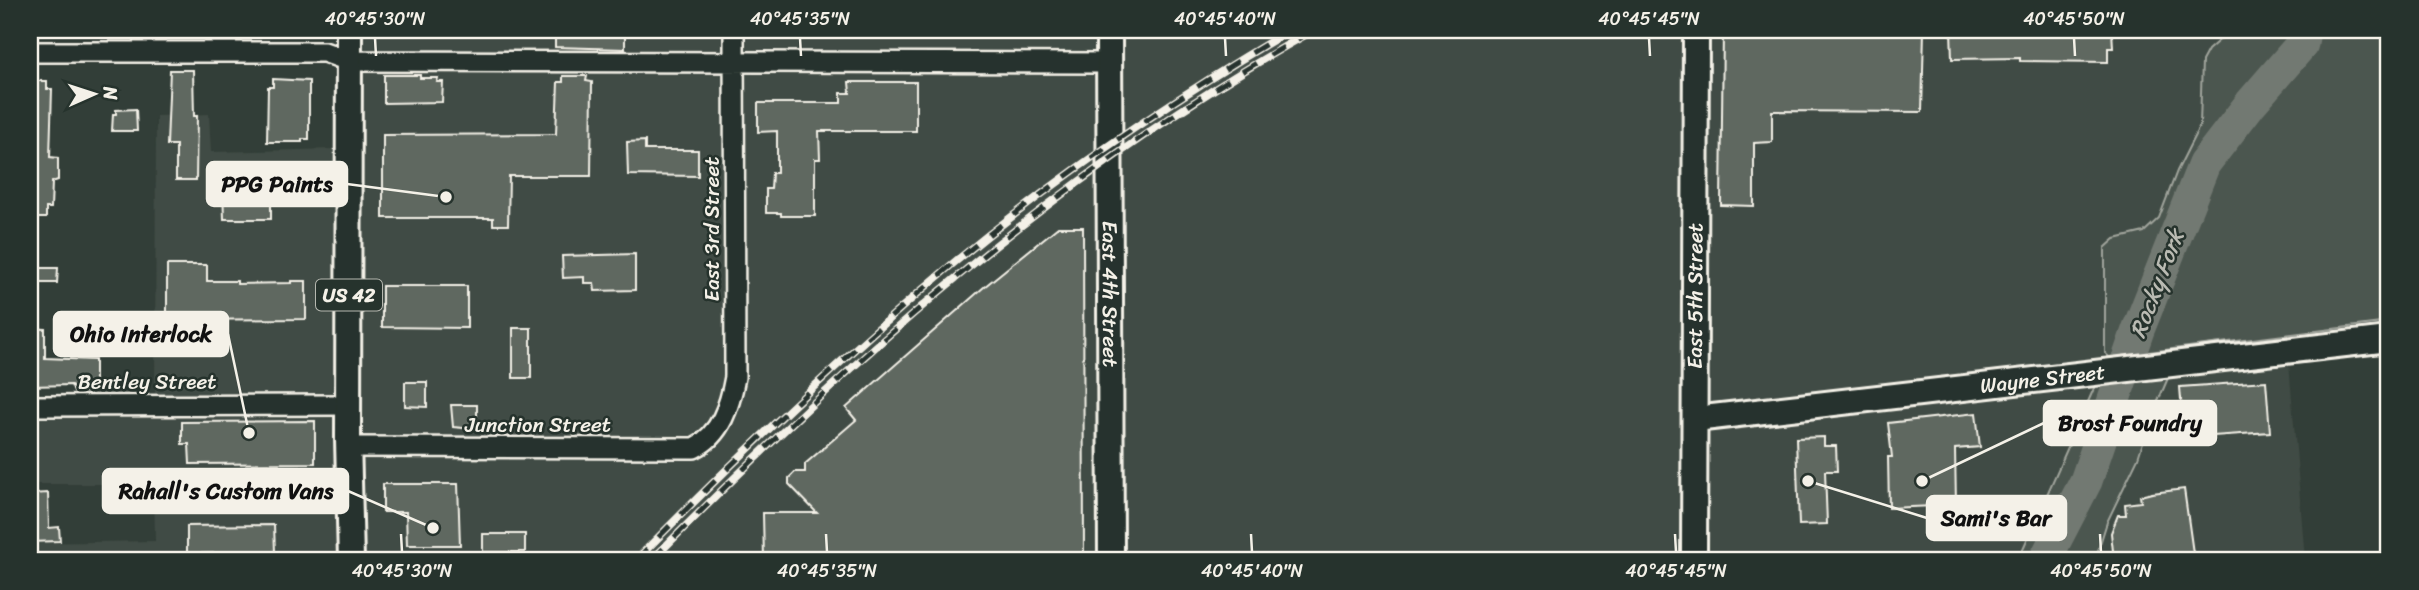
<svg xmlns="http://www.w3.org/2000/svg" width="2419" height="590" font-family="Sriracha,sans-serif">
<style>
.built{fill:#404b44}
.green{fill:#4c564f;stroke:#a0a49c;stroke-width:2}
.lines{fill:none;stroke-linecap:round;stroke-linejoin:round}
.river{stroke:#727972;stroke-width:33}
.building{fill:#5f6861;stroke:#f4f1e8;stroke-width:2}
.minor-casing{stroke:#f4f1e8;stroke-width:24}
.major-casing{stroke:#f4f1e8;stroke-width:30}
.minor{stroke:#26332d;stroke-width:19}
.major{stroke:#26332d;stroke-width:24}
.rail-casing{stroke:#f4f1e8;stroke-width:8}
.rail{stroke:#26332d;stroke-width:5;stroke-dasharray:16;stroke-linecap:butt}
.ticks{fill:none;stroke:#f4f1e8;stroke-width:2.5}
.labels{text-anchor:middle;dominant-baseline:central;stroke-width:5;stroke-linejoin:round;paint-order:stroke}
.shield{fill:#26332d;stroke:#b6b8b0;stroke-width:2}
.shield-label{font-size:19px;font-weight:bold;fill:#f4f1e8}
.street-label{font-size:21px;fill:#f4f1e8;stroke:#26332d}
.water-label{font-size:23px;font-style:italic;fill:#babbb3;stroke:#26332d}
.leader{fill:none;stroke:#f4f1e8;stroke-width:2.5}
.callout-dot{fill:#f4f1e8;stroke:#26332d;stroke-width:2.5}
.callout{fill:#f4f1e8;stroke:#f4f1e8;stroke-width:2.5}
.callout-label{font-size:23px;text-anchor:middle;font-weight:bold;fill:#111}
.neatline{fill:none;stroke:#f4f1e8;stroke-width:2.5}
.ticks-label{font-size:18px;text-anchor:middle;fill:#f4f1e8}
</style>
<rect width="100%" height="100%" fill="#323e38"/>
<filter id="ink" filterUnits="userSpaceOnUse"><feTurbulence type="fractalNoise" baseFrequency=".0143" numOctaves="2"/><feDisplacementMap in="SourceGraphic" scale="14" xChannelSelector="R" yChannelSelector="G"/><feConvolveMatrix kernelMatrix="1 2 1 2 8 2 1 2 1" color-interpolation-filters="sRGB"/></filter>
<g filter="url(#ink)">
<!-- built -->
<path class="built" d="M335,30H2231L2208,50L2200,125L2177,171L2159,218L2144,232L2115,239L2105,248V353L2095,386L2018,560H30V543L155,541L154,484H30V394L155,393L156,116L209,114L211,152L334,149Z
M2289,363L2305,560H2095L2107,522L2138,458L2150,420L2168,378Z"/>
<!-- green -->
<path class="green" d="M2231,30H2389V322L2109,357L2105,353V248L2115,239L2144,232L2159,218L2177,171L2200,125L2202,61L2208,50Z
M2168,378L2150,420L2138,458L2107,522L2095,560H2018L2095,386Z"/>
<g class="lines">
<!-- river -->
<path class="river" d="M2045,560L2086,481L2138,330L2204,164L2251,103L2302,44L2304,30"/>
</g>
<!-- building -->
<path class="building" d="M555,30H625V49L555,47Z
M1723,30H1924L1922,112L1772,111V142L1754,143V206L1721,205Z
M1951,30H2112L2113,48H2108V62L2020,61V58L1952,59Z
M170,70H193L194,116H197L196,180H176V145H167Z
M384,75H420V78H438L437,82H443L442,102L384,103Z
M563,76H587L586,81L592,82L591,176H509L508,225H493V218H383V135L556,134L558,82H563Z
M273,79L309,81V139H302V142H267L268,87H273Z
M30,81H47V89H52L50,157L58,158V180L52,182L51,208H46V218H30Z
M849,82H916V131H819L820,159H815V216H781V213H766V189H771L772,173H777V131L758,132V103H841V93H850Z
M136,109L137,131H112L113,114H116V110Z
M645,141V150H698V176L628,175L627,142Z
M223,188H271V219H224Z
M1058,227H1083L1084,560H764L763,513H817L789,484V478L795,472H805V464L856,420L846,408L984,287Z
M635,254V290L595,291L594,283H584V277L563,278L562,256Z
M167,265H207V281H237V284L291,283V281H306V319L167,320Z
M30,268H58L57,283H30Z
M382,286H467V328L382,327Z
M30,328L45,329V358L95,360V386L93,387V392H74L71,385L30,386Z
M513,328H531V378H513Z
M2266,381L2270,432L2184,438L2180,387Z
M405,382H427V407L405,406Z
M451,405H477V419H473V429L453,427Z
M1976,413L1980,447L1955,449L1956,505L1889,508L1888,457H1892L1888,423Z
M315,421V463L190,464L189,444H182V422Z
M1824,437V446H1836L1837,471H1825L1827,524L1799,525L1796,438Z
M383,484H458L460,545H407L406,512H383Z
M2184,489L2194,560H2114L2111,533L2118,515H2126L2125,504L2141,502L2140,496L2152,493Z
M48,493L49,528L59,527L60,541L30,542V494Z
M274,525L275,552L187,554V526Z
M483,534H525V552H483Z"/>
<g class="lines">
<!-- minor casing -->
<g class="minor-casing">
<path id="minor" d="M30,52H324L349,61L1109,63
M30,406L348,405
M348,447L694,448C721,435 730,405 735,377L734,30"/>
</g>
<!-- major casing -->
<g class="major-casing">
<g id="major">
<path d="M349,30L348,439L351,560"/>
<path id="s1" d="M1109,30L1111,560"/>
<path id="s2" d="M1695,419L2389,339"/>
<path id="s3" d="M1694,560L1696,30"/>
</g>
</g>
<!-- minor -->
<use href="#minor" class="minor"/>
<!-- major -->
<use href="#major" class="major"/>
<!-- rail casing -->
<g class="rail-casing">
<path id="rail" d="M636,560C736,458 840,359 950,266C1056,178 1171,100 1290,30
M652,560C851,358 1065,168 1314,30"/>
</g>
<!-- rail -->
<use href="#rail" class="rail"/>
</g>
</g>
<!-- ticks -->
<path class="ticks" d="M375,38L376,56M800,38L801,56M1225,38L1226,56M1649,38L1650,56M2074,38L2075,56M401,534L402,552M826,534L827,552M1251,534L1252,552M1675,534L1676,552M2100,534L2101,552"/>
<g class="labels">
<!-- shield labels -->
<rect class="shield" x="316" y="279.5" width="66" height="31" rx="5"/>
<g class="shield-label">
<text x="349" y="295">US 42</text>
</g>
<!-- street labels -->
<g class="street-label">
<text transform="translate(712 229) rotate(-90)">East 3rd Street</text>
<text stroke="none"><textPath href="#s1" startOffset="264">East 4th Street</textPath></text>
<text stroke="none"><textPath href="#s3" startOffset="264">East 5th Street</textPath></text>
<text stroke="none"><textPath href="#s2" startOffset="350">Wayne Street</textPath></text>
<text x="147" y="382">Bentley Street</text>
<text x="538" y="425">Junction Street</text>
</g>
<!-- water labels -->
<g class="water-label">
<text transform="translate(2157 284) rotate(-69)">Rocky Fork</text>
</g>
</g>
<!-- callouts -->
<path class="leader" d="M446 197L347 184M249 433L228 334M1922 481L2044 423M433 528L348 491M1808 481L1927 518"/>
<g class="callout-dot">
<circle cx="446" cy="197" r="7"/>
<circle cx="249" cy="433" r="7"/>
<circle cx="1922" cy="481" r="7"/>
<circle cx="433" cy="528" r="7"/>
<circle cx="1808" cy="481" r="7"/>
</g>
<g class="callout">
<rect x="207" y="162" width="140" height="44" rx="7"/>
<rect x="54" y="312" width="174" height="44" rx="7"/>
<rect x="2044" y="401" width="172" height="44" rx="7"/>
<rect x="103" y="469" width="245" height="44" rx="7"/>
<rect x="1927" y="496" width="139" height="44" rx="7"/>
</g>
<g class="callout-label">
<text x="277" y="192">PPG Paints</text>
<text x="141" y="342">Ohio Interlock</text>
<text x="2130" y="431">Brost Foundry</text>
<text x="226" y="499">Rahall's Custom Vans</text>
<text x="1996" y="526">Sami's Bar</text>
</g>
<!-- margin -->
<rect width="2419" height="590" fill="none" stroke="#26332d" stroke-width="77"/>
<!-- north arrow -->
<g transform="translate(94 94) rotate(87)" stroke="#26332d" stroke-width="5" paint-order="stroke">
<path d="M0-5L12 26L0 18L-12 26Z" fill="#f4f1e8"/>
<text y="-10" font-size="19" font-weight="bold" text-anchor="middle" fill="#f4f1e8">N</text>
</g>
<rect x="38" y="38" width="2342" height="514" class="neatline"/>
<g class="ticks-label">
<text x="375" y="25">40°45'30"N</text>
<text x="800" y="25">40°45'35"N</text>
<text x="1225" y="25">40°45'40"N</text>
<text x="1649" y="25">40°45'45"N</text>
<text x="2074" y="25">40°45'50"N</text>
<text x="402" y="577">40°45'30"N</text>
<text x="827" y="577">40°45'35"N</text>
<text x="1252" y="577">40°45'40"N</text>
<text x="1676" y="577">40°45'45"N</text>
<text x="2101" y="577">40°45'50"N</text>
</g>
</svg>
